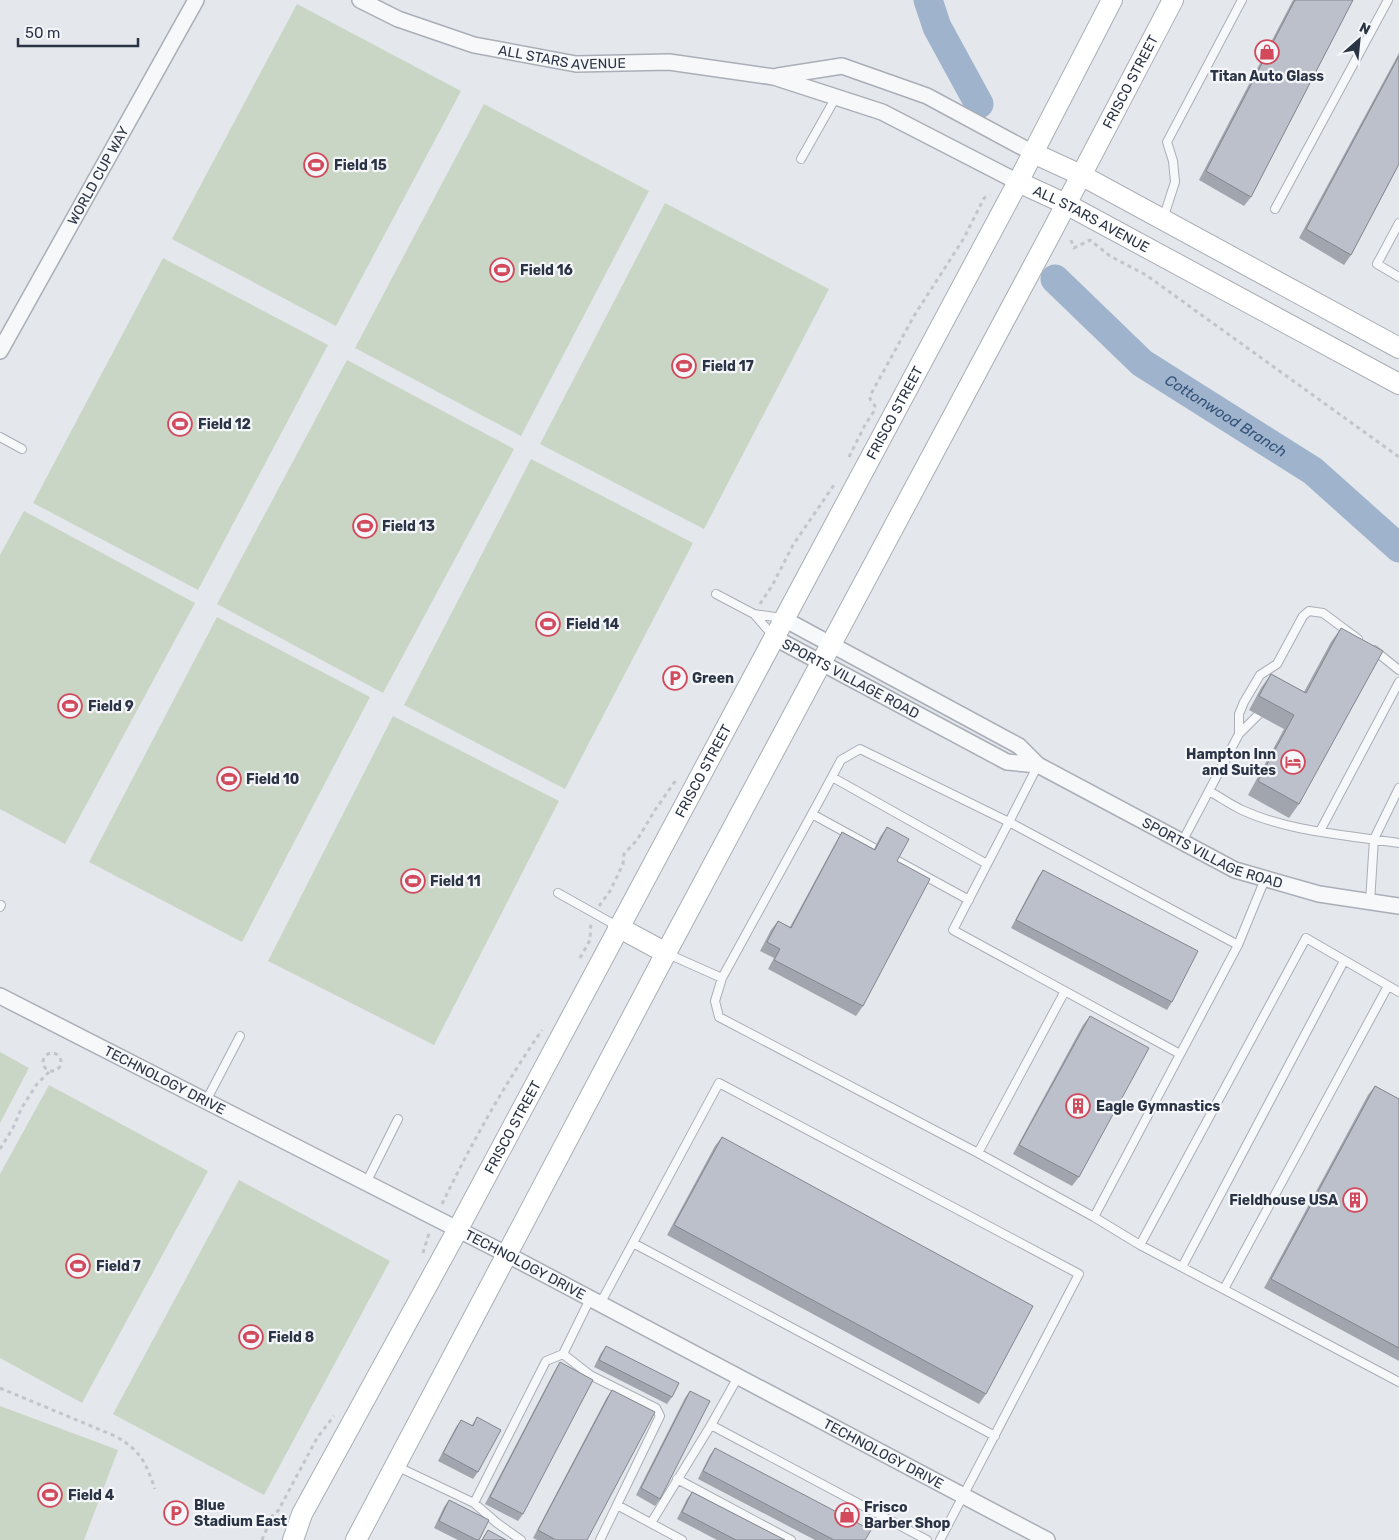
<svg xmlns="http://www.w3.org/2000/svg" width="1399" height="1540" font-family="Rubik,sans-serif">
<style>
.green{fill:#c9d6c5}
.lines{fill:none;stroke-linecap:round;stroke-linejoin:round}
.river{stroke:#9fb4cc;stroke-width:29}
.lane-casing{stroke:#a9aeb7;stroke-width:10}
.street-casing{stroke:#a9aeb7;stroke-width:18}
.secondary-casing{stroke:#a9aeb7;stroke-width:22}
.path{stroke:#c2c5cb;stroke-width:3;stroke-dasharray:4 4;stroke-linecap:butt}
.lane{stroke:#f7f8fa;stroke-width:8}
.street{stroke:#f7f8fa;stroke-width:15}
.secondary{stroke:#fff;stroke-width:20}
.wall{fill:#a1a5ae}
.building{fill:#bbc0ca;stroke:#83868d}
.labels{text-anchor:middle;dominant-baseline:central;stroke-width:4.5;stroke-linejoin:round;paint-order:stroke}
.street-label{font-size:14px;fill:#2b3445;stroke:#f4f6f9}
.poi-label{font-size:14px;font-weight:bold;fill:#2b3445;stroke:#f4f6f9;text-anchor:start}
.water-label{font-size:15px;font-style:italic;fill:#34527a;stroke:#f4f6f9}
</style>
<rect width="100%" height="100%" fill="#e4e7ec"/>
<!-- green -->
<path class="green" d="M297,4L461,91L336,326L172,239Z
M484,104L649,191L521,436L355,348Z
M665,203L829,289L704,529L540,444Z
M163,258L328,345L198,590L33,503Z
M347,360L514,449L383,693L217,604Z
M531,459L693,543L565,789L404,705Z
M24,511L195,603L65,844L0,809V555Z
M217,617L370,697L242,942L89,862Z
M393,716L559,801L434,1045L268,961Z
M0,1052L29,1068L0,1123Z
M49,1085L208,1171L82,1403L0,1358V1174Z
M239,1180L390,1261L264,1495L113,1414Z
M0,1406L118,1450L84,1540H0Z"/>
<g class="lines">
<!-- river -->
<g class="river">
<path d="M928,0L937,27L979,104"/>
<path id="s1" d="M1055,279L1142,363L1313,471L1399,548"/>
</g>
<!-- lane casing -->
<g class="lane-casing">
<path id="lane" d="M801,159L836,97
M1275,209L1388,0
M1163,219L1175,182L1173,161L1167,142L1242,0
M1399,223L1377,264L1399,277
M0,437L22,449
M716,594L754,614L782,618
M754,614L774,637
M1374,650L1399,670
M1239,734L1258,715
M1038,765L1009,822L1238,945
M832,777L987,864
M1209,791C1220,797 1231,805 1242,810C1290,832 1347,835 1399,843
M812,814L874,848
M1320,831L1399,682
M1182,842L1239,734V714L1244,702L1260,675L1277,664L1303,616L1309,611L1323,613L1358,639
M896,860L969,900
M558,893L617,926
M1370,902L1374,839L1399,788
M0,907L1,905
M668,954L722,978L715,1001L719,1017L978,1153
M722,978L818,803L841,760L860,749L1009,822L953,930L1180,1054
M1065,991L978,1153L1094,1217
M1399,992L1306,938L1140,1245L1399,1382
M206,1101L240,1036
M366,1183L398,1119
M633,1243L995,1436
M1140,1245L1094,1217L1238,945L1265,879
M1182,1267L1344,961
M1224,1289L1388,986
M600,1304L719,1083L1079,1274L940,1540
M563,1354L590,1375L656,1408L660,1416L600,1540
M738,1377L711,1425L927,1540
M396,1466L474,1503L546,1361L563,1354L590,1299
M677,1479L791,1540
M474,1503L497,1523L521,1540
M617,1505L682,1540
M651,1523L711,1425"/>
</g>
<!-- street casing -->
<g class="street-casing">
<g id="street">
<path id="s2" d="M360,0L398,19L474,45L576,64L669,62L774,77L882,112L1018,182"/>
<path d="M778,76L842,66L927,96L1033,153"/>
<path id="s3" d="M0,351L196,0"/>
<path id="s4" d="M784,619L1019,746L1038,765L1235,870L1319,894L1399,906"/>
<path id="s5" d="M775,638L1007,762L1038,765"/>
<path id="s6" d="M0,996L508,1255L1047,1540"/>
</g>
</g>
<!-- secondary casing -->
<g class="secondary-casing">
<g id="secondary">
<path d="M1033,153L1081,175L1399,348"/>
<path id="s7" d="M1018,182L1066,204L1399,384"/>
<path d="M618,927L666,953"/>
<path id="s8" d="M293,1540L302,1514L458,1229L1018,182L1112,0"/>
<path id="s9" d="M356,1540L666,953L1052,231L1173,0"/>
</g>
</g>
<!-- path -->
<path class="path" d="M1071,240L1074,248L1090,240L1110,256L1146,275L1399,457
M849,457L865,425L874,411L875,406L870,399L871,394L914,316L964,238L984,198L990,195
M760,604L773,584L793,545L836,482
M599,906L610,891L623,864L624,854L637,840L655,810L676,780
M580,958L590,940L591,922
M43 1062a9 9 0 1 1 18 0a9 9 0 1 1-18 0Z
M0,1149L13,1128L21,1109L37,1084L50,1071
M442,1204C471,1144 504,1085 542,1030
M423,1253L430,1230
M0,1388L115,1436C141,1451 145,1461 155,1489
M262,1540L273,1514L278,1511L317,1438L334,1416"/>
<!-- lane -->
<use href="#lane" class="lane"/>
<!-- street -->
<use href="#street" class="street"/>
<!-- secondary -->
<use href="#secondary" class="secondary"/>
</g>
<!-- wall -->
<path class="wall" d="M1293,0H1353L1251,197L1244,206L1199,180Z
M1399,53V164L1351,255L1344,265L1299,238Z
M1341,628L1299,804L1289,818L1248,795L1284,729L1249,710L1261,688L1271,674L1304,692L1331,642Z
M887,827L897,861L863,1006L856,1016L768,969L774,958L760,951L771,930L778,921L790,927L836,842L842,832L874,849L880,837Z
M1043,870L1172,1002L1167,1010L1011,928L1038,877Z
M1090,1016L1079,1177L1072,1186L1013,1154L1083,1025Z
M1375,1086L1399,1099V1361L1264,1288L1368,1095Z
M722,1137L986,1394L979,1404L667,1235L715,1146Z
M606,1346L672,1397L667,1404L594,1367L601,1353Z
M560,1362L523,1514L518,1521L485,1504L555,1370Z
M612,1390L587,1540H537L533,1538L607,1397Z
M690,1391L660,1499L655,1506L636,1495L685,1398Z
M477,1417L478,1472L473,1479L438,1461L456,1427L461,1420L472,1425Z
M715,1448L865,1540H815L698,1479L710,1455Z
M692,1492L785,1540H717L677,1519L687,1499Z
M449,1500L479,1540H458L434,1528L444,1507Z"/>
<!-- building -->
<path class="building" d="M1295,0H1353L1251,197L1206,171Z
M1399,56V164L1351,255L1306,229Z
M1341,628L1383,651L1299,804L1258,781L1294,715L1259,696L1271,674L1306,693Z
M887,827L909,839L897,861L930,879L863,1006L774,960L780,949L767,942L778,921L791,928L842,832L875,850Z
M1043,870L1198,951L1172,1002L1016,920Z
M1090,1016L1149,1048L1079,1177L1019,1145Z
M1375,1086L1399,1099V1348L1271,1279Z
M722,1137L1033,1306L986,1394L674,1225Z
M606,1346L679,1383L672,1397L599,1360Z
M560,1362L593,1380L523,1514L490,1497Z
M612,1390L655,1412L587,1540H556L538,1530Z
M690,1391L710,1401L660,1499L641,1488Z
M477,1417L501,1430L478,1472L443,1453L461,1420L473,1426Z
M715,1448L871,1530L865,1540H834L703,1471Z
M692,1492L785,1540H736L682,1512Z
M449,1500L489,1520L479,1540H477L439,1521Z
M488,1530L506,1540H482Z"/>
<!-- icons -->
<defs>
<g id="shop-ring" transform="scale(1.25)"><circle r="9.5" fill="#f4f6f9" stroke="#d1495b" stroke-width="1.5"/><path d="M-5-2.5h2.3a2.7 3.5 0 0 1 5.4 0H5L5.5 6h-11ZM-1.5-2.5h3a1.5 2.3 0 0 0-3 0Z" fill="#d1495b"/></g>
<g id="stadium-ring" transform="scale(1.25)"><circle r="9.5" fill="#f4f6f9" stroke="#d1495b" stroke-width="1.5"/><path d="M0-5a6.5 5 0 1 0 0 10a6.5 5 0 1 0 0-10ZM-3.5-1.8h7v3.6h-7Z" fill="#d1495b"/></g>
<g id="parking-ring" transform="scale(1.25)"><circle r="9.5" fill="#f4f6f9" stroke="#d1495b" stroke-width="1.5"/><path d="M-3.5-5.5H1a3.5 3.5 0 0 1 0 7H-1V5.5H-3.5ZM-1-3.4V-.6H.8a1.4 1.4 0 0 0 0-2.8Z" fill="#d1495b"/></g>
<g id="hotel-ring" transform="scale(1.25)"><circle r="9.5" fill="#f4f6f9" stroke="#d1495b" stroke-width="1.5"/><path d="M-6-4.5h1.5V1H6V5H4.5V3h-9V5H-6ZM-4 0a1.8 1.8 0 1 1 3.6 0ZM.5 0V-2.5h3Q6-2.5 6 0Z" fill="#d1495b"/></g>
<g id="building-ring" transform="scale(1.25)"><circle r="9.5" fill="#f4f6f9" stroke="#d1495b" stroke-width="1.5"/><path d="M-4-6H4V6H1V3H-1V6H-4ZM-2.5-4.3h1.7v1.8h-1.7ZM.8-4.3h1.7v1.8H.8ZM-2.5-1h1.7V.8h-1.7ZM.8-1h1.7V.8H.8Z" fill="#d1495b"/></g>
</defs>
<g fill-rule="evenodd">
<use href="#shop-ring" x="1267" y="52"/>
<use href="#stadium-ring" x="316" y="165"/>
<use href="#stadium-ring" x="502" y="270"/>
<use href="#stadium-ring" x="684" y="366"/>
<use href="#stadium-ring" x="180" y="424"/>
<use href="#stadium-ring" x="365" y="526"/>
<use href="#stadium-ring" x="548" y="624"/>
<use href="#parking-ring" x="675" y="678"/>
<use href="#stadium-ring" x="70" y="706"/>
<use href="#hotel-ring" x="1293" y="762"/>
<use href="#stadium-ring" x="229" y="779"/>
<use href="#stadium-ring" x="413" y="881"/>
<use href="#building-ring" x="1078" y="1106"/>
<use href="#building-ring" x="1355" y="1200"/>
<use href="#stadium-ring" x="78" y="1266"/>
<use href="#stadium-ring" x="251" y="1337"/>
<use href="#stadium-ring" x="50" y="1495"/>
<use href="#parking-ring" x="176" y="1513"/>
<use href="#shop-ring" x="847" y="1515"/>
</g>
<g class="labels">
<!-- street labels -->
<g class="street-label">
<text stroke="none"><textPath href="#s2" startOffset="212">ALL STARS AVENUE</textPath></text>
<text stroke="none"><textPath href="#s9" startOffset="1651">FRISCO STREET</textPath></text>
<text stroke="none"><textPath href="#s3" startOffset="201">WORLD CUP WAY</textPath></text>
<text stroke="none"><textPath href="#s7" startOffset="82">ALL STARS AVENUE</textPath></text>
<text stroke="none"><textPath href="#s8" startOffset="1278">FRISCO STREET</textPath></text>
<text stroke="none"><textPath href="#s5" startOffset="86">SPORTS VILLAGE ROAD</textPath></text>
<text stroke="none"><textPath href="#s8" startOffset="872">FRISCO STREET</textPath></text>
<text stroke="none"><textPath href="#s4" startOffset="490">SPORTS VILLAGE ROAD</textPath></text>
<text stroke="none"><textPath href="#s6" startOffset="185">TECHNOLOGY DRIVE</textPath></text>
<text stroke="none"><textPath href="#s8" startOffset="468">FRISCO STREET</textPath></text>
<text stroke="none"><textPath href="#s6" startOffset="590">TECHNOLOGY DRIVE</textPath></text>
<text stroke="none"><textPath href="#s6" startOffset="995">TECHNOLOGY DRIVE</textPath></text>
</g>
<!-- poi labels -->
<g class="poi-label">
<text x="1267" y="76" text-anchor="middle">Titan Auto Glass</text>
<text x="334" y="165">Field 15</text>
<text x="520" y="270">Field 16</text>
<text x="702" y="366">Field 17</text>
<text x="198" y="424">Field 12</text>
<text x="382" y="526">Field 13</text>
<text x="566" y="624">Field 14</text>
<text x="692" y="678">Green</text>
<text x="88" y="706">Field 9</text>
<text x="1276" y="754" text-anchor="end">Hampton Inn<tspan x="1276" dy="16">and Suites</tspan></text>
<text x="246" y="779">Field 10</text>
<text x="430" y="881">Field 11</text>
<text x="1096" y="1106">Eagle Gymnastics</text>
<text x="1338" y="1200" text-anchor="end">Fieldhouse USA</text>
<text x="96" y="1266">Field 7</text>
<text x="268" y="1337">Field 8</text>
<text x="68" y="1495">Field 4</text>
<text x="194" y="1505">Blue<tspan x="194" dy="16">Stadium East</tspan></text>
<text x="864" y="1507">Frisco<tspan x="864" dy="16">Barber Shop</tspan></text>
</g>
<!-- water labels -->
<g class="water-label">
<text stroke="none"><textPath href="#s1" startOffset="220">Cottonwood Branch</textPath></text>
</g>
</g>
<!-- north arrow -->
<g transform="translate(1359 40) rotate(27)" stroke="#f4f6f9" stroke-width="4" paint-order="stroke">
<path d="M0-4L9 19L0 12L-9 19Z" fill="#2b3445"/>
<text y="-8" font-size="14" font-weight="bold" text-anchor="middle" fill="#2b3445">N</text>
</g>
<!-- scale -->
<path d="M18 38v8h120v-8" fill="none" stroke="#2b3445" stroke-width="2.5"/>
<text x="25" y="38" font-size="15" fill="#2b3445" stroke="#f4f6f9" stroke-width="4" paint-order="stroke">50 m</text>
</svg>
